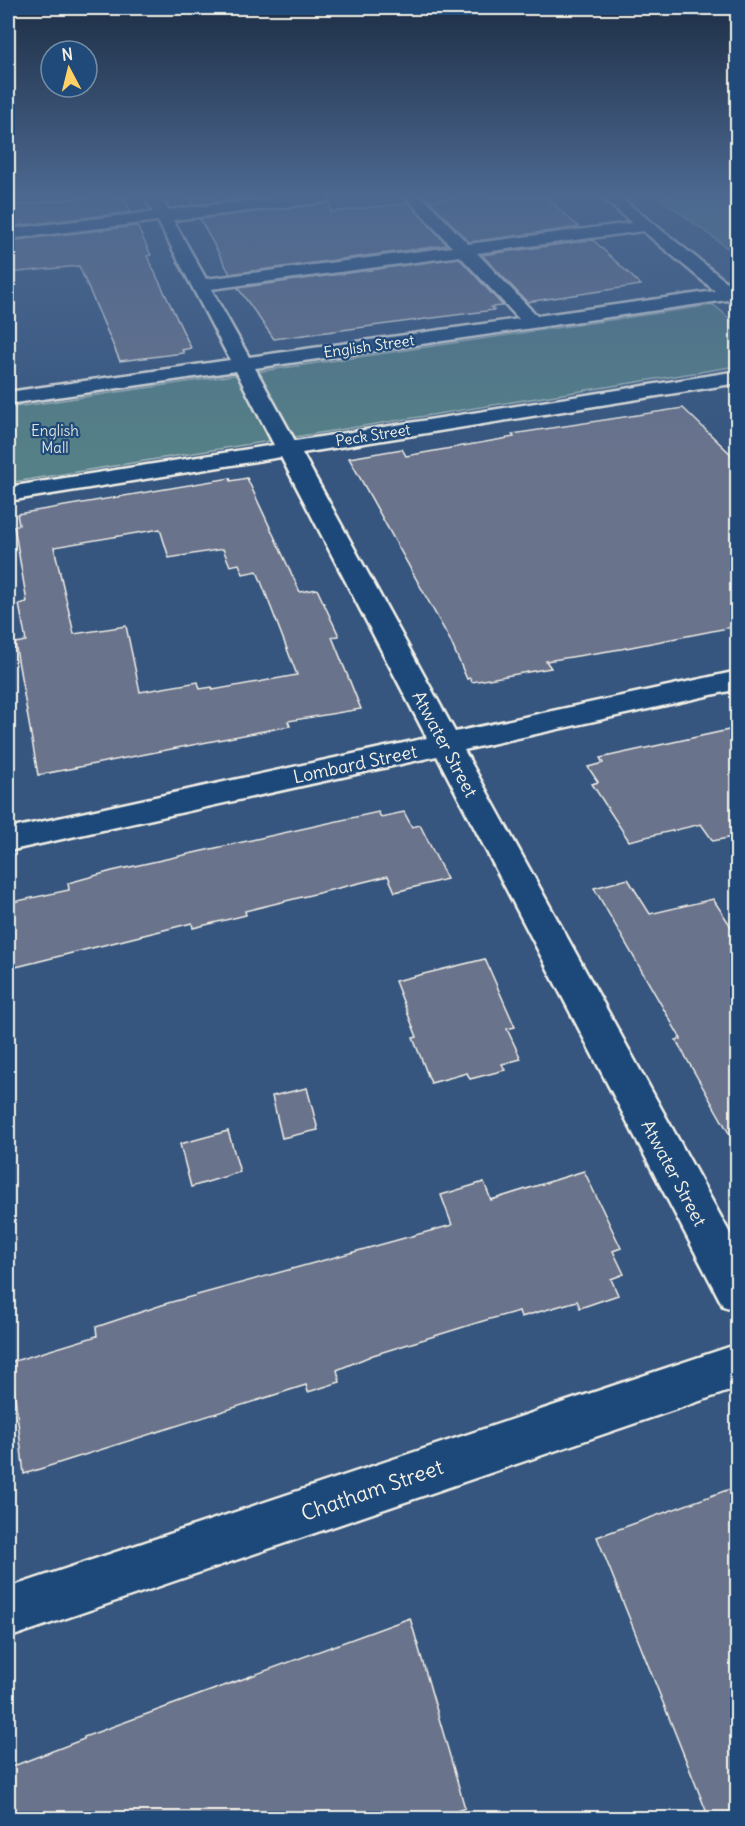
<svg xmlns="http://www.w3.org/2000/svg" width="745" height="1826" font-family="Delius,sans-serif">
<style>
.green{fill:#558087;stroke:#a4b8b8;stroke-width:1.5}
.building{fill:#6b738c;stroke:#f4f1e8;stroke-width:1.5;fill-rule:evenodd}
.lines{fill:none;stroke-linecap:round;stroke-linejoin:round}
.street-casing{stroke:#f4f1e8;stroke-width:5}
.street{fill:#1f4a7a;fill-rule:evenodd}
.labels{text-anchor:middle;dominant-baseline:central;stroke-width:4.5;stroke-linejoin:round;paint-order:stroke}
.far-street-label{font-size:15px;fill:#f4f1e8;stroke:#1f4a7a}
.far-park-label{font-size:15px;fill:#dce0d9;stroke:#1f4a7a}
.street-label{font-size:18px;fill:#f4f1e8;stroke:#1f4a7a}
.near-street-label{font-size:21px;fill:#f4f1e8;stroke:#1f4a7a}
</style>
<rect width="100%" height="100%" fill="#36567f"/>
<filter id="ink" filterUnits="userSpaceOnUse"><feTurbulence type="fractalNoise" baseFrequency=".0167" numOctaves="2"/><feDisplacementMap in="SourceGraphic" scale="12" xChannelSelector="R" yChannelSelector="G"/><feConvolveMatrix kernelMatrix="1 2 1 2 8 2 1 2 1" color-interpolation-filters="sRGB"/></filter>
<g filter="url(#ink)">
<!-- green -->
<path class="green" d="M659,197H737V255Z
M714,305L737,325V366L8,483V408Z"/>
<!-- building -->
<path class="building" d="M86,197H124L131,212L8,227V206Z
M187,197H261L192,205Z
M459,197H545L579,227L469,242L430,201Z
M330,202L331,212L409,203L447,245L230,274L200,219Z
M137,226L151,255L147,256L191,348L182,350L184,353L120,361L79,266L8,273V241Z
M593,240L641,285L527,302L482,255Z
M459,258L503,306L491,307L494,310L274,339L238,288Z
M683,408L738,461V626L621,649L546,661L551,668L472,682L470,678L467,679L450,640L349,458L402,449L406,456L514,437L512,434Z
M230,478L231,481L247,478L300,592L317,589L339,636L332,637L361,709L288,721L290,726L38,775L15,643L26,641L19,604L27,602L14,526L19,525L17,514ZM160,529L169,558L223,549L230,566L239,564L243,574L257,571L297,675L213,690L212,687L200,689L198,682L140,692L126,626L74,634L54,547Z
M738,728V836L713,841L701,824L629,841L592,784L598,782L588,767L603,763L600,758Z
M378,812L381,817L404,812L412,827L420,825L447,879L395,892L388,876L245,911L246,915L193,928L192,923L8,969V903L69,890L68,883L112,871Z
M628,879L650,914L713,899L738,937V1149L676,1040L681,1039L594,888Z
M485,959L515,1027L507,1029L521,1059L502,1064L505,1070L470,1079L467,1073L431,1083L413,1038L417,1037L395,981Z
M307,1088L318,1130L282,1138L272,1096Z
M228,1131L240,1172L191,1187L180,1144Z
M584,1171L621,1248L613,1251L624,1274L611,1279L618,1295L580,1308L577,1301L521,1317L519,1311L483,1321L373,1355L337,1370L340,1382L308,1392L306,1385L24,1474L11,1362L97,1336L96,1327L168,1303L452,1225L441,1195L484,1182L491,1200Z
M738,1486V1818H709L597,1537Z
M410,1618L465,1808L438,1818H8V1768L84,1739V1737Z"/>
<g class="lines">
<!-- street casing -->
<g class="street-casing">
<path id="street" d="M145,197H161L168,210L283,197H333L325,202L173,220L206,279L452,247L406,197H423L468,244L632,223L602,197H620L738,291V305L727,300L255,368L295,441L738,371V383L302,453L455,732L738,671V689L464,750L738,1248V1311L723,1306L437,756L8,851V829L427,738L281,457L8,501V487L274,445L236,371L8,404V392L230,360L158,221L8,239V229L153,212ZM643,231L715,291L537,316L477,253ZM460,256L519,319L249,357L211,289Z
M738,1344V1388L8,1638V1588Z"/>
</g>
<!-- street -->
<use href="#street" class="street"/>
</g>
</g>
<!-- sky -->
<linearGradient id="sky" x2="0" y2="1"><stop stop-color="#1e2f46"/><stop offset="0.43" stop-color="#4c6890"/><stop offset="1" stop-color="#4c6890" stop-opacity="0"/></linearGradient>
<rect width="745" height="453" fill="url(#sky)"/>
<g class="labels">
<!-- far-street labels -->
<g class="far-street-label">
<text transform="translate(369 346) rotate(-8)">English Street</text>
<text transform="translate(373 435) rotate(-9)">Peck Street</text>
</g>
<!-- far-park labels -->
<g class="far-park-label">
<text x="55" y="430">English<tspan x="55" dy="17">Mall</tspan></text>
</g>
<!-- street labels -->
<g class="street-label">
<text transform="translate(445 744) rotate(62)">Atwater Street</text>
<text transform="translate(355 764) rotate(-12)">Lombard Street</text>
<text transform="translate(674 1173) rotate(62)">Atwater Street</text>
</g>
<!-- near-street labels -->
<g class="near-street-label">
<text transform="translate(372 1490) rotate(-19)">Chatham Street</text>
</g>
</g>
<!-- margin -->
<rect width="745" height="1826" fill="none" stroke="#1f4a7a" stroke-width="30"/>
<rect x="15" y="15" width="715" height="1796" fill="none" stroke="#f4f1e8" stroke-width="2" filter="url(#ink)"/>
<!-- north arrow -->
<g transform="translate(69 69) rotate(353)"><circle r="28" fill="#1f4a7a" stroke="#748da6" stroke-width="1.5"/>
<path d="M0-4.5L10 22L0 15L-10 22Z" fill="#ffd166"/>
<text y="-9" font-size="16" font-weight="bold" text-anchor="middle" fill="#f4f1e8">N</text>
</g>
</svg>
